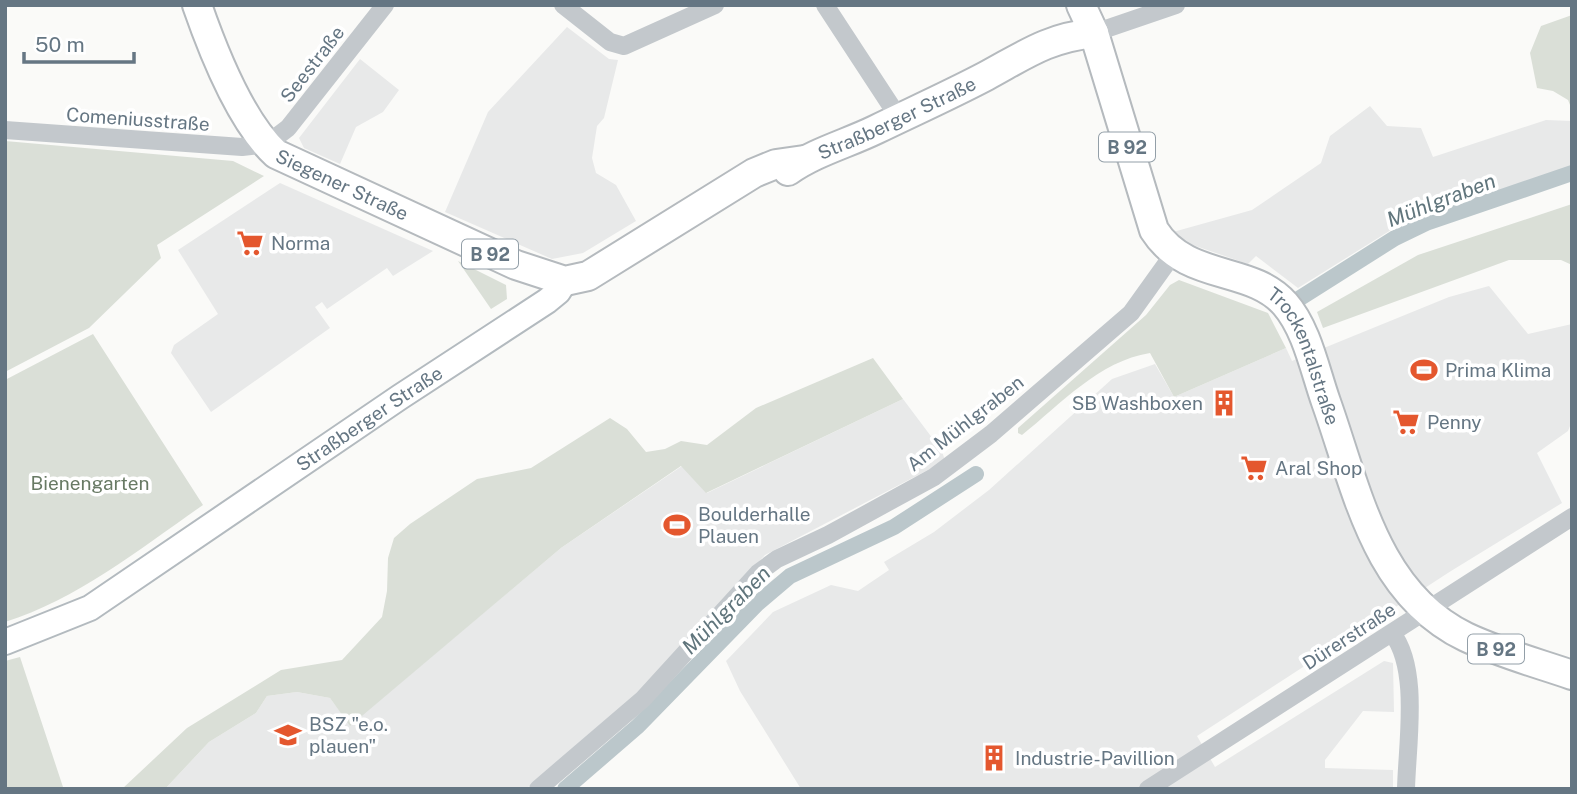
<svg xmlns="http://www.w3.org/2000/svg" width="1577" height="794" font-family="'Public Sans',sans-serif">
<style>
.built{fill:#e8e9e9}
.green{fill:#dadfd7}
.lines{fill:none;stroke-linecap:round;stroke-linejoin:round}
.canal{stroke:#bbc7cb;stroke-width:16}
.secondary-casing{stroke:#b3babf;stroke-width:28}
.primary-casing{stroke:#b5babe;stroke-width:32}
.minor{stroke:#c3c8cc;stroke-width:18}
.secondary{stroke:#fff;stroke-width:24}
.primary{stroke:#fff;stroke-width:28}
.labels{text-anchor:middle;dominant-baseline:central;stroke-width:7;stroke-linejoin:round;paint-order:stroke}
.shield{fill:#fff;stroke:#939fa8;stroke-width:2}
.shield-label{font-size:18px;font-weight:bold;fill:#657683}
.street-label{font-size:19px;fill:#657683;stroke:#fff}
.poi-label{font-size:19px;fill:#657683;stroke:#fff;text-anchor:start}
.park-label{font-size:19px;fill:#687a64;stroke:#fff}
.water-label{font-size:21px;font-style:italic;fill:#60757c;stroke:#fff}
</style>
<rect width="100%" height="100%" fill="#fafaf8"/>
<!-- built -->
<path class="built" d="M567,27L609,59L618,60L604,118L597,126L592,158L596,173L616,185L636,221L583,253L552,259L445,212L488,112Z
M360,59L399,90L383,112L356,127L340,164L304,148L299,138Z
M1370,106L1387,126L1421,128L1433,157L1546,120L1572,121V169L1437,210L1391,230L1298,288L1256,256L1248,264L1184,242L1173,232L1252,210L1321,163L1330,136Z
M280,183L433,251L393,276L387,268L327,309L322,302L315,307L330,328L211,412L171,353L174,345L218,314L178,250Z
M1489,286L1528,334L1572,324V421L1568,431L1537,453L1562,503L1451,571L1197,736L1215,767L1384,661L1393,663L1394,712L1363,711L1325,760V768L1393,770V789H801L740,691L726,661L773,612L831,585L858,591L889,570L884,562L934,532L989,490L1112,379L1155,364L1174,397L1286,348L1292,361L1449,297Z
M903,399L942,451L945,461L765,555L640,694L526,789H165L209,742L256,713L267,696L297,692L330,698L350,725L561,548L682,466L707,493Z"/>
<!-- green -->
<path class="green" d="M1572,15V110L1568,100L1553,91L1537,88L1530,53L1541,26Z
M5,141L233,161L264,176L157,245L161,258L89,328L5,372Z
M1572,204V265L1561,260H1509L1323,328L1317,312L1418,255Z
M458,261L506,285L507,299L491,309Z
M1179,280L1268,313L1286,348L1174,397L1150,353C1099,361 1061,404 1022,435L1018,433V428L1146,315L1170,285Z
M93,334L203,505C141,548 78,599 5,622V380Z
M873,358L903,399L706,493L681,466L561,548L350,726L330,698L297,692L267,696L256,713L209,742L165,789H122L187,728L281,670L342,660L382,617L387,591L388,558L394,538L410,524L477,479L531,468L610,418L627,429L646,452L665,449L681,441L707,445L756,408Z
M20,657L63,787V789H5V661Z"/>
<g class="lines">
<!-- canal -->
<path class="canal" d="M1297,300L1395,238L1426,223L1572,173
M565,789L638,726L757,604L790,576L894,527L976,474"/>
<!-- secondary casing -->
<g class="secondary-casing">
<g id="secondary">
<path id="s1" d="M5,642L90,608L400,397L547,301L558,292L565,281"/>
</g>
</g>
<!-- primary casing -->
<g class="primary-casing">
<g id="primary">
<path id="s2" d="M197,5C213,51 240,121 276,154L516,265L565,281L588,276L754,173L776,164L804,160"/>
<path id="s3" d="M1081,5L1094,33L1154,230C1187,282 1251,265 1285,304C1307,329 1315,371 1326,402C1357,489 1375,593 1466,637C1500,653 1537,663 1572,675"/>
<path id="s4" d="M788,171C815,152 846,144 875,130C912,112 950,95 986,76C1025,55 1047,38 1094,33"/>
</g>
</g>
<!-- minor -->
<path class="minor" d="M563,5L610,42L624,46L715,5
M825,5L899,118
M1094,33L1176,5
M5,130L242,147L267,144L288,128L385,5
M1392,633C1420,669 1407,744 1406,789
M538,789L643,699L758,573L777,559L828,535L934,477L991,434L1131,313L1174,253
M1148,789L1572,517"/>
<!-- secondary -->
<use href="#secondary" class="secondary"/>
<!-- primary -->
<use href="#primary" class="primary"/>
</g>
<!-- icons -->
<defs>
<g id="supermarket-bare" transform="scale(2.1)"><path d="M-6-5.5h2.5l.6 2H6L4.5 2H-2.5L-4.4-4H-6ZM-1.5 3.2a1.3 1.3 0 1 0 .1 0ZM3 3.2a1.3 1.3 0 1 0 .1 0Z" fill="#e4572e" stroke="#fff" stroke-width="2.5" paint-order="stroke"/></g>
<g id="stadium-bare" transform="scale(2.1)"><path d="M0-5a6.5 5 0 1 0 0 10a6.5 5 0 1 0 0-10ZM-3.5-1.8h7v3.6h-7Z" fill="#e4572e" stroke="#fff" stroke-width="2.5" paint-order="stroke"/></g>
<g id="building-bare" transform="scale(2.1)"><path d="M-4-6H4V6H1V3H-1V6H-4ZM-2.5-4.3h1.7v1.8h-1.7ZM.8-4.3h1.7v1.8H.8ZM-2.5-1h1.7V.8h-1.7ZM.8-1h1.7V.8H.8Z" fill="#e4572e" stroke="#fff" stroke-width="2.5" paint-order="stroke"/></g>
<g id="school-bare" transform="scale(2.1)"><path d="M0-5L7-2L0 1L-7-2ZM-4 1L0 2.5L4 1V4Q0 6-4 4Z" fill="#e4572e" stroke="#fff" stroke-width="2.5" paint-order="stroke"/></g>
</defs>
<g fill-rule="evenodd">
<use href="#supermarket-bare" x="250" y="243"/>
<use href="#stadium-bare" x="1424" y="370"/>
<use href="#building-bare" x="1224" y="403"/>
<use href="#supermarket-bare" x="1406" y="422"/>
<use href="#supermarket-bare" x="1254" y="468"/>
<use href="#stadium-bare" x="677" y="525"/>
<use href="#school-bare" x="288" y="735"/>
<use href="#building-bare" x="994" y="758"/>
</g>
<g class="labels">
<!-- shield labels -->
<g class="shield">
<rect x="1099" y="132.5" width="56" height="29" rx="5"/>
<rect x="462" y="239.5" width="56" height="29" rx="5"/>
<rect x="1468" y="634.5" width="56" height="29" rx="5"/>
</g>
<g class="shield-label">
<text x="1127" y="147">B 92</text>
<text x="490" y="254">B 92</text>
<text x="1496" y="649">B 92</text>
</g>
<!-- street labels -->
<g class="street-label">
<text transform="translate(312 64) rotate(-52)">Seestraße</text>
<text stroke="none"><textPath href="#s4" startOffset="121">Straßberger Straße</textPath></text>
<text transform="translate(138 119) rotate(4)">Comeniusstraße</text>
<text stroke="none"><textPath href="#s2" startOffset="243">Siegener Straße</textPath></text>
<text stroke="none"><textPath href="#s3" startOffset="446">Trockentalstraße</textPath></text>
<text stroke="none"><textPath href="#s1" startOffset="429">Straßberger Straße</textPath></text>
<text transform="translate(965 423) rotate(-38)">Am Mühlgraben</text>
<text transform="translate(1349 636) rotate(-33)">Dürerstraße</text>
</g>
<!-- poi labels -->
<g class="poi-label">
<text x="271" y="243">Norma</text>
<text x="1445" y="370">Prima Klima</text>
<text x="1203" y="403" text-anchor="end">SB Washboxen</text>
<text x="1427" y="422">Penny</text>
<text x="1275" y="468">Aral Shop</text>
<text x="698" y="514">Boulderhalle<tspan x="698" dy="22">Plauen</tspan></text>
<text x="309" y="724">BSZ "e.o.<tspan x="309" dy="22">plauen"</tspan></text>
<text x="1015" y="758">Industrie-Pavillion</text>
</g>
<!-- park labels -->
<g class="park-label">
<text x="90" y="483">Bienengarten</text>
</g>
<!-- water labels -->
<g class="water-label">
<text transform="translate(1441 200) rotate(-21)">Mühlgraben</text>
<text transform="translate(726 610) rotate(-45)">Mühlgraben</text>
</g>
</g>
<!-- border -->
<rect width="1577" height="794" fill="none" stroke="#657683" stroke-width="14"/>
<!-- scale -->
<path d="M24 52v10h110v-10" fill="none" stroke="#657683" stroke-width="3.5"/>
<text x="35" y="52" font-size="21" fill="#657683" stroke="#ffffff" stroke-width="5" paint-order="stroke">50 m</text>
</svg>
